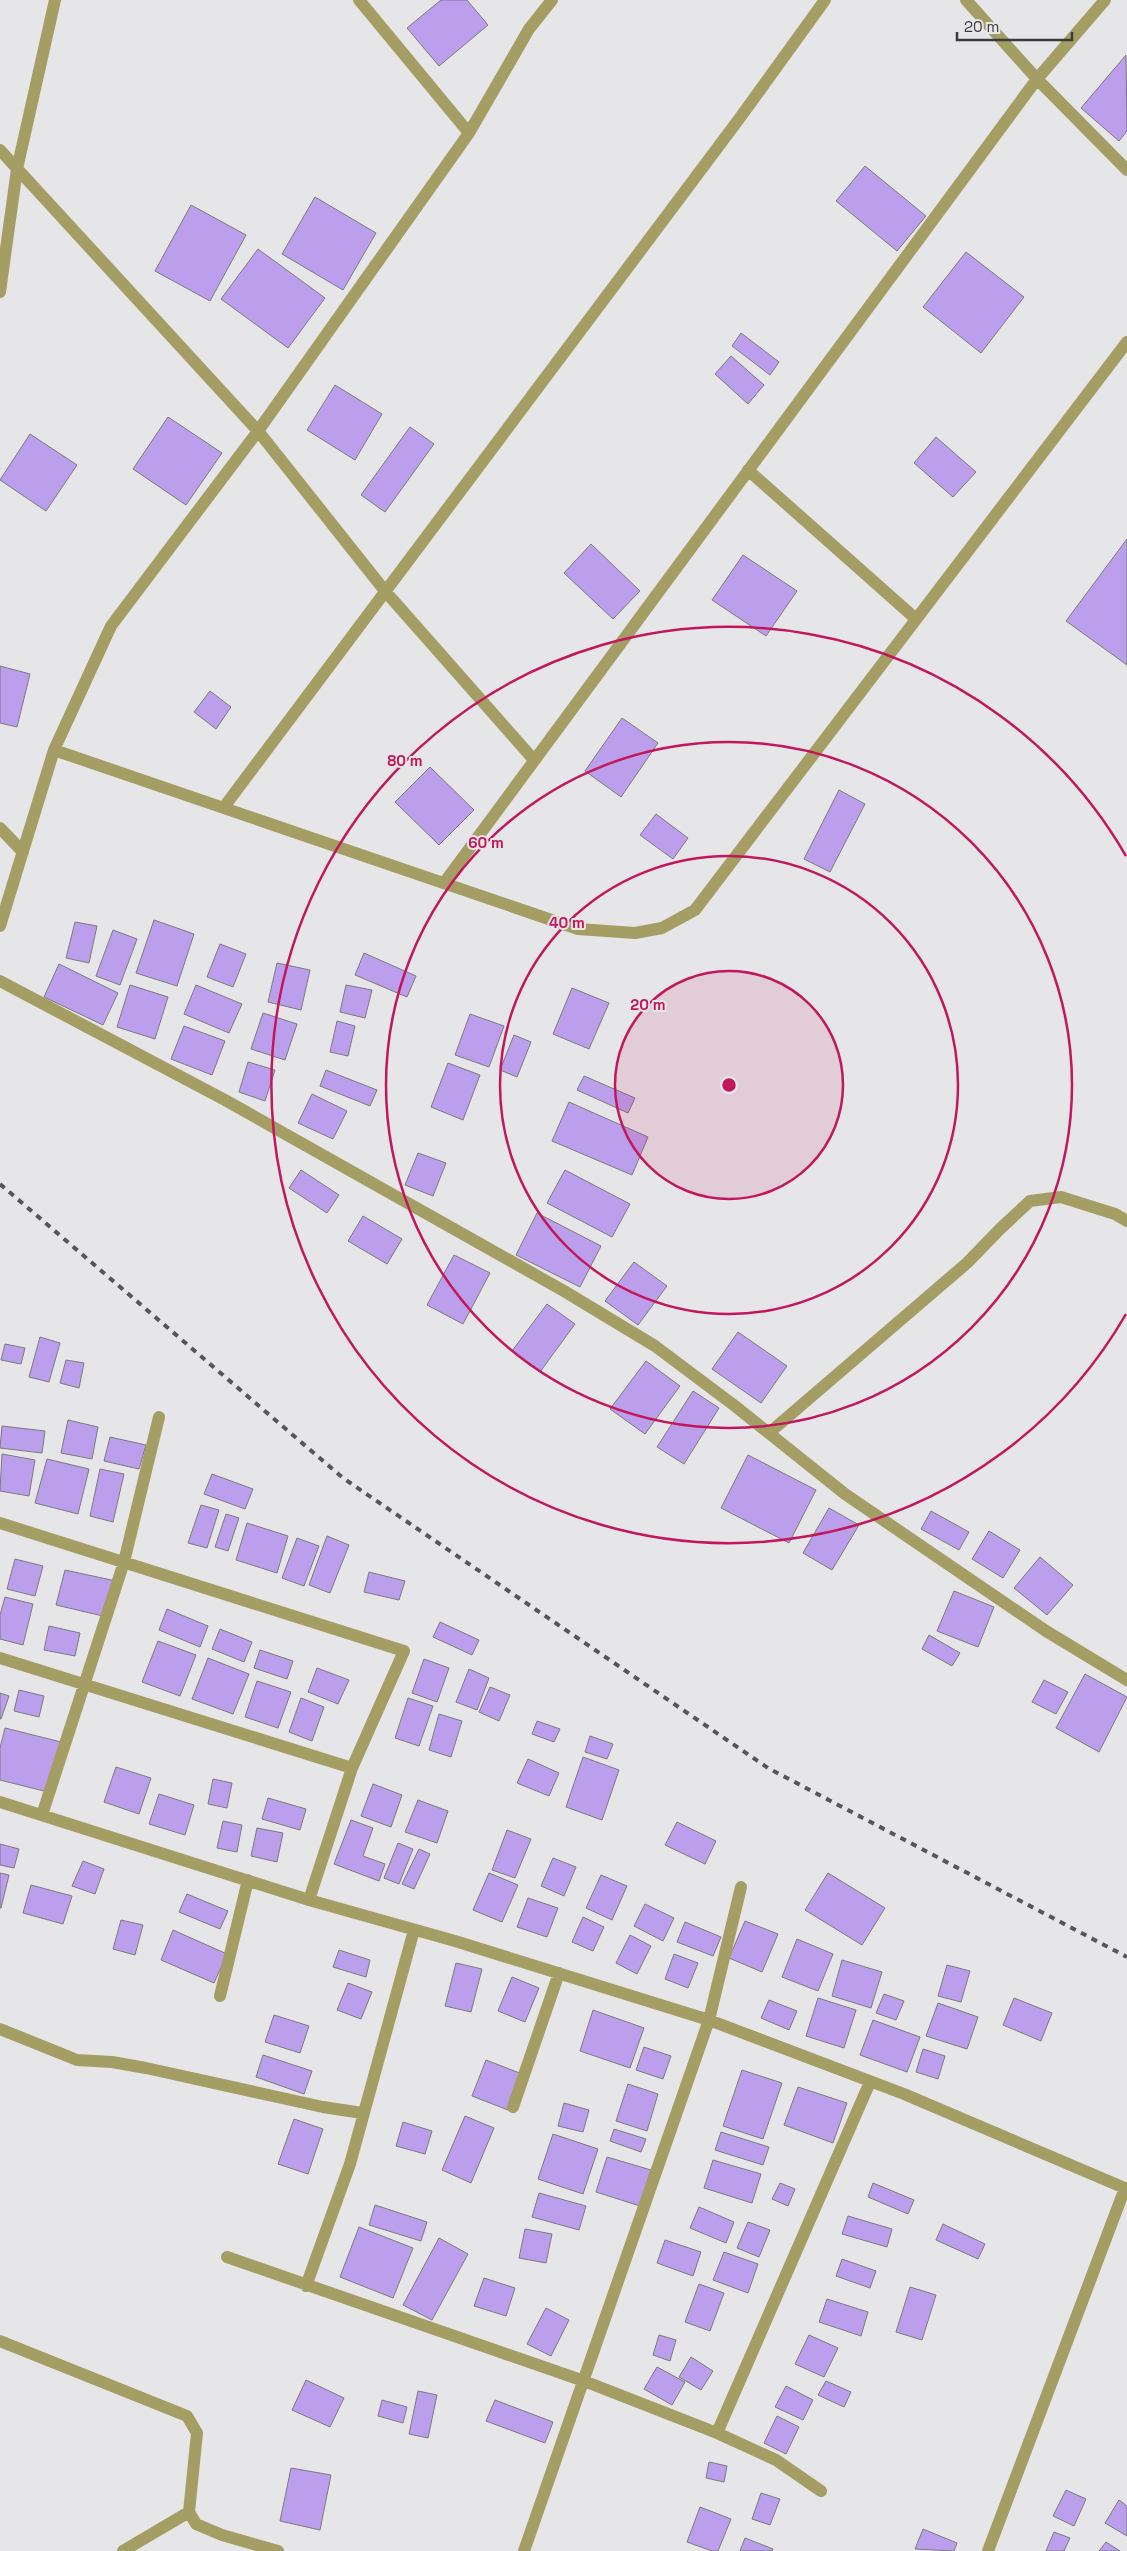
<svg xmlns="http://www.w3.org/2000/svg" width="1127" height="2551" font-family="'Space Grotesk',sans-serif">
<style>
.building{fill:#bc9fec;stroke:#7b7a7d}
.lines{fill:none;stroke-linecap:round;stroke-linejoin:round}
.street{stroke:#a49e65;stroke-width:12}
.rail{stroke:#565657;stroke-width:4;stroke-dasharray:6 6;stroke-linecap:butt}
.ring{fill:none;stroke:#c2185b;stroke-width:2.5}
.centre{fill:#c2185b;stroke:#e6e5e8;stroke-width:2.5}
.ring-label{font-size:15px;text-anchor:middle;font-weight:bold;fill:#c2185b;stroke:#e6e5e8;stroke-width:4;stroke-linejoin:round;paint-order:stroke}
</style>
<rect width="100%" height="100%" fill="#e6e5e8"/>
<!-- building -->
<path class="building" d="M441,0H467L488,25L439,66L407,28Z
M1126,55L1127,131L1119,141L1081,108Z
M865,166L926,216L897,251L836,201Z
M315,197L376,233L343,290L282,254Z
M191,205L246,235L210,301L155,271Z
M258,249L325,298L288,348L221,299Z
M966,252L1024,297L981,353L923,307Z
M741,333L779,362L770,375L732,346Z
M731,356L764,385L748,404L715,374Z
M335,385L382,414L355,460L307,430Z
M168,417L222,453L186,505L133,469Z
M410,427L434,444L385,512L361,495Z
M30,434L77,465L46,511L0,480Z
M936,437L976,472L953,497L914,463Z
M1127,539V665L1066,621Z
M591,544L640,591L613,619L564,573Z
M743,555L797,591L766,636L712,600Z
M0,666L30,674L17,727L0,723Z
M210,691L231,707L216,729L194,712Z
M622,718L658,743L621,797L585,771Z
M430,767L474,810L439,845L395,802Z
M839,790L865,804L830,872L804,859Z
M656,814L688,838L673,859L640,835Z
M154,920L194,934L177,986L136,973Z
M75,922L97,926L89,963L66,958Z
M113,930L137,939L120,985L96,976Z
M220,944L246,954L233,987L207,977Z
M364,953L416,976L407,997L355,975Z
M277,963L310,970L301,1010L268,1002Z
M59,964L118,993L103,1025L44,997Z
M130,985L168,997L155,1039L117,1027Z
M196,985L242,1004L229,1033L184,1014Z
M346,985L372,990L365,1018L340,1012Z
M572,988L609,1003L589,1049L553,1034Z
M263,1013L297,1024L285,1060L251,1049Z
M470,1014L504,1026L489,1067L455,1055Z
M337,1021L355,1026L348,1056L330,1052Z
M184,1026L225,1041L212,1075L171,1059Z
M514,1035L531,1042L517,1077L500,1070Z
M248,1062L275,1070L265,1101L239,1092Z
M448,1063L480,1075L463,1120L431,1107Z
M326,1070L377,1090L370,1106L320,1086Z
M584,1076L635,1098L628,1113L577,1090Z
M312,1094L347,1111L333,1139L298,1123Z
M569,1102L648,1137L632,1175L552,1141Z
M418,1153L446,1163L433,1196L405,1185Z
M301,1170L339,1195L327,1213L289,1188Z
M565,1170L630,1204L612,1237L547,1203Z
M537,1213L601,1246L580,1287L516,1255Z
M363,1216L402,1239L387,1264L348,1241Z
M454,1255L490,1273L463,1324L427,1305Z
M634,1262L667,1286L638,1325L605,1301Z
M547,1304L575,1324L540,1372L512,1351Z
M738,1332L787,1366L761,1403L712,1369Z
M40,1337L60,1343L49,1382L29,1377Z
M5,1344L25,1348L21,1364L1,1360Z
M66,1360L84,1363L79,1388L60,1383Z
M646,1361L680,1386L645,1434L610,1409Z
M693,1391L719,1408L684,1464L657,1447Z
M68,1420L98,1427L92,1459L61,1453Z
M2,1426L45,1431L42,1453L0,1448Z
M110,1437L146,1445L139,1469L104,1461Z
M2,1454L35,1460L29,1496L0,1491Z
M748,1455L816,1490L789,1543L721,1508Z
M47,1459L89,1469L78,1514L35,1503Z
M100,1469L124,1474L113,1522L90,1516Z
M212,1474L253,1489L245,1509L204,1494Z
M201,1505L219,1510L207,1548L188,1543Z
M829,1508L859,1525L832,1570L803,1553Z
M931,1511L969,1532L959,1550L921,1529Z
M226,1514L239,1518L228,1551L215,1547Z
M247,1523L288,1536L277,1573L236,1560Z
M989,1531L1020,1550L1003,1578L972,1559Z
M327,1536L349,1545L330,1593L309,1585Z
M297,1538L319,1546L304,1586L282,1578Z
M1040,1557L1073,1585L1047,1615L1014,1588Z
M15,1559L43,1566L35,1596L7,1589Z
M65,1570L116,1581L107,1617L56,1605Z
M369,1572L405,1581L399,1600L364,1592Z
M954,1591L994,1607L978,1647L937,1631Z
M5,1597L33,1604L23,1645L0,1639V1615Z
M167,1609L208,1626L200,1647L159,1630Z
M440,1622L479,1640L472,1655L433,1637Z
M49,1626L80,1633L75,1656L44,1650Z
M220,1629L252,1642L244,1662L212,1649Z
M929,1635L960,1653L952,1666L922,1649Z
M158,1641L196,1655L180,1696L142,1682Z
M260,1650L293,1661L287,1679L254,1668Z
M208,1658L249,1674L233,1714L192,1699Z
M424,1659L449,1668L437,1702L412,1693Z
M317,1668L349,1680L338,1704L308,1692Z
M469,1669L489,1678L477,1710L456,1702Z
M1085,1674L1127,1697L1099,1752L1056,1728Z
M1044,1680L1068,1692L1056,1714L1032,1702Z
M257,1681L291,1692L278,1728L245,1717Z
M490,1687L510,1695L499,1721L479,1712Z
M19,1690L44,1696L39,1717L14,1711Z
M0,1693L9,1696L1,1719H0Z
M301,1698L324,1707L312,1741L289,1732Z
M408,1698L433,1706L419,1746L395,1738Z
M439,1714L462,1721L451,1757L429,1750Z
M537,1721L560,1729L554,1742L532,1734Z
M5,1728L61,1742L48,1792L0,1780V1748Z
M590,1736L613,1744L607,1759L585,1752Z
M583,1757L619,1770L602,1820L566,1807Z
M528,1759L559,1773L549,1796L517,1783Z
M116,1767L151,1778L139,1814L104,1802Z
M213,1779L232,1783L227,1808L208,1804Z
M373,1784L402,1795L391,1827L361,1816Z
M159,1794L194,1805L185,1835L149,1824Z
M268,1798L306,1809L300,1830L262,1819Z
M418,1800L448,1811L437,1843L405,1832Z
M351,1820L373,1828L363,1856L385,1864L379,1881L334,1864Z
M223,1821L242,1825L237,1852L217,1848Z
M677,1822L716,1841L705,1864L665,1845Z
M257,1828L283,1833L277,1862L251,1856Z
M507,1830L531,1839L515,1878L492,1870Z
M398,1843L413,1849L399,1884L384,1878Z
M0,1844L19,1849L14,1868L0,1865Z
M419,1849L430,1854L414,1889L402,1884Z
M553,1858L576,1867L564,1896L541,1886Z
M83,1861L104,1869L95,1894L72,1886Z
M0,1873L9,1875L1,1908H0Z
M489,1873L518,1885L502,1922L473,1910Z
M828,1873L885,1908L862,1945L805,1910Z
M601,1875L627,1886L612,1920L586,1908Z
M31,1885L72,1896L63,1924L23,1913Z
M187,1894L228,1911L220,1929L179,1912Z
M528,1898L558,1908L547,1937L517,1927Z
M645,1904L674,1918L663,1941L634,1926Z
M583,1917L604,1927L593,1951L572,1942Z
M121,1920L143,1925L135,1955L113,1949Z
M745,1921L778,1934L762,1972L729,1958Z
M685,1922L721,1937L713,1956L677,1942Z
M173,1930L227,1954L214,1983L161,1960Z
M630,1935L651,1946L637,1974L616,1963Z
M797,1939L833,1954L818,1991L782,1977Z
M339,1950L370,1960L366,1977L333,1967Z
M674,1954L698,1963L688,1988L665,1979Z
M842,1960L882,1972L871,2008L832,1996Z
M456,1963L482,1969L471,2012L445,2006Z
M947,1965L970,1971L961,2002L938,1996Z
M512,1977L539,1988L525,2022L498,2011Z
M348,1983L372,1992L361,2019L337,2010Z
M884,1994L904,2001L896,2020L876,2013Z
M818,1998L856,2010L844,2048L806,2036Z
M1014,1998L1052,2013L1041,2041L1003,2025Z
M769,2000L797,2011L789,2030L761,2018Z
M938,2003L978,2017L967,2049L926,2036Z
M593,2010L644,2028L630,2068L580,2051Z
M274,2015L309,2026L300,2053L265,2042Z
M873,2020L920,2037L907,2072L860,2055Z
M644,2047L671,2056L663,2079L636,2070Z
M923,2049L945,2056L938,2079L916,2072Z
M263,2055L312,2071L304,2094L256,2077Z
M486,2060L522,2074L508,2110L472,2096Z
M742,2070L782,2083L763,2139L723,2126Z
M628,2084L658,2094L647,2131L616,2121Z
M798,2087L847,2103L833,2143L784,2125Z
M564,2103L589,2110L583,2132L558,2126Z
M465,2116L494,2128L471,2183L442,2170Z
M294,2119L323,2129L308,2174L278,2164Z
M403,2122L432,2131L425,2154L396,2146Z
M614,2129L646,2139L641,2152L610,2141Z
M721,2132L769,2147L763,2165L715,2150Z
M553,2134L598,2149L583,2194L538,2179Z
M607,2157L651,2170L640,2206L596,2192Z
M713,2160L761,2174L752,2203L704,2188Z
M780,2183L795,2189L788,2206L772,2199Z
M873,2183L914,2200L908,2214L868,2197Z
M539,2193L586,2206L579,2230L532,2217Z
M375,2205L427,2222L421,2241L369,2225Z
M699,2207L734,2222L726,2243L690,2228Z
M848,2216L892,2229L887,2247L842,2234Z
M748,2222L770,2230L759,2257L737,2248Z
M943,2224L985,2244L978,2259L936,2240Z
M359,2227L413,2248L393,2298L340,2277Z
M525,2229L552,2234L546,2263L519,2258Z
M439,2238L468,2254L432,2320L403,2305Z
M665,2240L701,2252L693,2276L657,2263Z
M724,2252L758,2264L748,2293L713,2280Z
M842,2259L876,2271L870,2288L836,2276Z
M484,2278L515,2288L506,2316L474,2306Z
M699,2284L724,2293L710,2331L685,2322Z
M910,2287L936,2295L922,2340L896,2332Z
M827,2299L868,2312L861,2336L819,2322Z
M546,2308L569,2320L551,2356L527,2344Z
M659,2335L676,2340L670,2361L653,2355Z
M809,2335L838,2348L824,2377L795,2364Z
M691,2357L713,2371L701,2390L679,2377Z
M657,2367L685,2382L672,2405L644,2389Z
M306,2380L344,2398L330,2427L292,2410Z
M826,2381L851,2392L844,2407L818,2395Z
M786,2386L813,2400L803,2420L775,2407Z
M418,2391L437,2395L428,2438L409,2434Z
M382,2400L407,2407L403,2423L378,2416Z
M495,2400L553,2422L545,2443L486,2421Z
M777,2416L799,2427L786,2454L764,2443Z
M709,2462L727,2466L724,2482L706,2478Z
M291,2468L331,2475L320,2530L280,2521Z
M1066,2490L1086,2499L1074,2526L1053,2516Z
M761,2493L780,2499L770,2525L752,2519Z
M1119,2500L1127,2506V2536L1105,2523Z
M700,2507L731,2519L718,2551H712L687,2542Z
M923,2529L957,2543L954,2551L915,2549Z
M1054,2532L1070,2538L1064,2551H1046Z
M745,2538L773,2549L772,2551H740Z
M1106,2542L1120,2551H1099Z"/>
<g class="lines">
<!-- street -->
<path class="street" d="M359,0L469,133
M966,0L1037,79L1127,170
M0,150L258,431L385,591L534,760
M0,292L17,169L55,0
M748,470L916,619
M54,750L578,929L635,933L662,928L695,910L1127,342
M224,807L739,119L825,0
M0,828L23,852
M444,883L1037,79L1105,0
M0,926L54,750L111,626L258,431L469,133L529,29L552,0
M0,981L225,1100L564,1291L655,1346L735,1406L845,1494L1046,1631L1127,1680
M769,1433L967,1263L1000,1229L1030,1201L1061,1197L1115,1214L1127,1221
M0,1523L404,1651L352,1768L309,1900
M0,1658L352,1768
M0,1802L309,1900L455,1941L709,2020L904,2094L1127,2189
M42,1815L124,1562L159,1417
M220,1996L248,1880
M0,2029L77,2060L112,2062L146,2068L323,2107L362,2113
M513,2107L559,1973
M227,2257L584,2381L717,2433L776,2460L821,2491
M306,2286L350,2164L414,1930
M0,2341L187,2416L197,2433L189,2512L196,2524L222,2535L278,2551
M717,2433L870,2082
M123,2551L189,2512
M524,2551L709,2020L741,1887
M988,2551L1125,2188"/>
<!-- rail -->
<path class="rail" d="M0,1184L343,1478L768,1768L1127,1957"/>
</g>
<!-- distance rings -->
<circle cx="729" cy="1085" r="114" fill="#c2185b" fill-opacity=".12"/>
<g class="ring">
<circle cx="729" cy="1085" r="114"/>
<circle cx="729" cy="1085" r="229"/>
<circle cx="729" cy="1085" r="343"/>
<path d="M1126 1314A458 458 0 1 1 1126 856"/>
</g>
<circle cx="729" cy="1085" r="8" class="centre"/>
<g class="ring-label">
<text x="405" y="766">80 m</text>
<text x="486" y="848">60 m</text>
<text x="567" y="928">40 m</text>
<text x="648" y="1010">20 m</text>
</g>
<!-- scale -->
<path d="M957 32v8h115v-8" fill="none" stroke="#3b3b3c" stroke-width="2.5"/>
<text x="964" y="32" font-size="15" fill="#3b3b3c" stroke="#e6e5e8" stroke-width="4" paint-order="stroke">20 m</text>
</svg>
